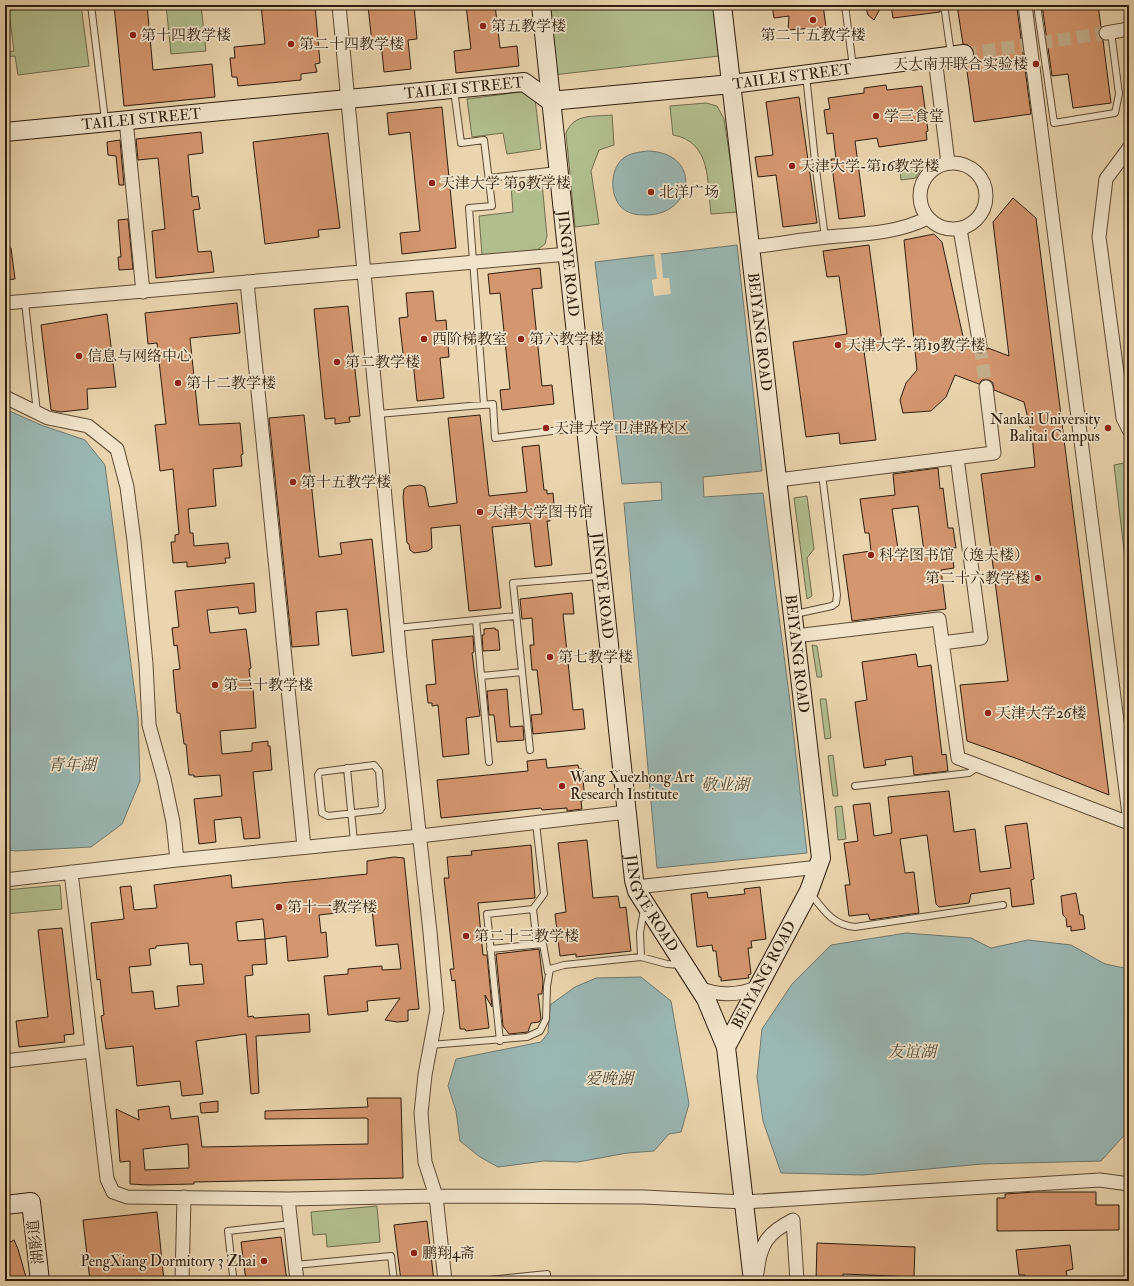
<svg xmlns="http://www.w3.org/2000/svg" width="1134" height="1286" font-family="'IM FELL Double Pica','Noto Serif SC',serif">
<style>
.green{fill:#b2be8e;stroke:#706d4d}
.water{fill:#9ab7b3;stroke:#6f7970}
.pier{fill:#ead5ae}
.building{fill:#d4966f;stroke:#2e1c0c;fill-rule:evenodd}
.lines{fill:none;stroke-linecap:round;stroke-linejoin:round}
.street-tunnel{stroke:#c4b08e;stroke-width:13;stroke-dasharray:13 6;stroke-linecap:butt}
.lane-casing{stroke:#5d4a34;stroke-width:8}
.street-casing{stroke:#5d4a34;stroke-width:15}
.secondary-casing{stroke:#2e1c0c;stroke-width:20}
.lane{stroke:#f1e4ca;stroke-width:6}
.street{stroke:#f1e4ca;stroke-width:13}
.secondary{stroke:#f1e4ca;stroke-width:18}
.poi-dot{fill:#8f2418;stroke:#f1e4ca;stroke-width:1.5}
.labels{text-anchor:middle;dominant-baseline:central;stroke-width:3.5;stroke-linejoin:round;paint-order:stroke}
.poi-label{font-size:15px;fill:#2e1c0c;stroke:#f1e4ca;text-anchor:start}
.street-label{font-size:15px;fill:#2e1c0c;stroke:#f1e4ca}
.water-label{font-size:16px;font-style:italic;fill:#4e4a3e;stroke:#f1e4ca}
</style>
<rect width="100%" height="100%" fill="#ead5ae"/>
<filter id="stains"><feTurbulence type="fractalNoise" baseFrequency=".005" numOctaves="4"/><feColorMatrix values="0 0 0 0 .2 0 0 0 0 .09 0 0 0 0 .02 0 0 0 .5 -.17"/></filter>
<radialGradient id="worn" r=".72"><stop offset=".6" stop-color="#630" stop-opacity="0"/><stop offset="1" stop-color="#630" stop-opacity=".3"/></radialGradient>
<!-- green -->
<path class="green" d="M8,5H81L89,66L18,75L15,56L5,57V52L14,51Z
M166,5H201L206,51L171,54Z
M546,5H713L719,56L553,75Z
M528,91L535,99L541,149L507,154L503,133L472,137L467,99Z
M706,103L717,106L724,119L738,212L711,214C707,183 712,142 673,135L670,106Z
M612,115L614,145L599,150L591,171L599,224L575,227L566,133C574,113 593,117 612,115Z
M921,168L916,178L901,180L900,171Z
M542,183L547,236L545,244L537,250L482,255L479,216L513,212L511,186Z
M1129,462V593L1114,465Z
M807,496L814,549L807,558L812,596L807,599L794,498Z
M812,645L817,646L822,677H817Z
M820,699H826L831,738L825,739Z
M833,755L838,796H833L828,756Z
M842,806L846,839L838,840L835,807Z
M60,885L62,909L5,914V890Z
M377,1206L380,1242L327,1247L326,1234L313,1235L311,1212Z"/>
<!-- water -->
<path class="water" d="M648,151C703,153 694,215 646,215C637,215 628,214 621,207C609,194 610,167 625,157C631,153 640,152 648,151Z
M737,245L762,471L703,477L704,497L763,493L789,694L807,853L657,868L624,503L662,500L661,482L622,484L595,262Z
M5,409L41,425L85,440L105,465L138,718L140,781L122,824L91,847L15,851L5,849Z
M906,933L971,938L991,948L1028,940L1071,945L1105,964L1129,969V1130L1101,1161L982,1164L863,1175L781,1173L763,1121L757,1077L762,1029L792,984L831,945Z
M641,977L671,1001L689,1104L681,1132L669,1134L654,1151L627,1153L578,1162L544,1161L498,1167L480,1157L460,1141L456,1111L448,1086L456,1059L541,1042L548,1033L550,1005L575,987L596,978Z"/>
<!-- pier -->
<path class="pier" d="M654,254H661L663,278H669L671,294L654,296L652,280L657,279Z"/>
<!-- building -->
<path class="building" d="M114,5H147L153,70L212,64L215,97L124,106Z
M261,5H315L320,63L315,64L317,72L301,74V80L238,86L237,77H232L230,58H235L234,47L265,44Z
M376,5H414L417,39L408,40L411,69L384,72L381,42L372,43L368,6Z
M466,5H495L500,48L517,46L519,66L456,73L454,51L471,49Z
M772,5H823L826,27L788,30L789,16L774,18Z
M865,5H882L874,20L868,15Z
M891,5H940V12L893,18Z
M957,5H1013V8H1017L1031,114L974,122L966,64L973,58L974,52L968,45L963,44Z
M1042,5H1098L1101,27L1098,34L1103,40L1111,103L1073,108L1068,74L1052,76Z
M886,85L887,90L922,86L928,131L926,132L927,140L879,147L877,138L855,141L865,216L839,219L831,159H836L833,133L827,134L824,110L830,109L828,98L864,93V88Z
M799,97L817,223L783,227L776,175L758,177L755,157L773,155L766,102Z
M442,107L456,248L402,254L400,233L420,231L410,132L389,135L387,113Z
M201,132L203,153L188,155L192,197L198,196L200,209L193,210L198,252L211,251L214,272L156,278L152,231L165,229L158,158L138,160L136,139Z
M328,133L340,228L318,230L319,237L265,244L253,142Z
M120,140L124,185H119L116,156L108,155L107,142Z
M1013,198L1036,218L1109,795L1018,759L967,741L960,685L1008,681L981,474L1035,467L1032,435L1024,402L994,390L993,383L989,380H982L979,384L955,375L946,397L931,411L903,413L900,400L906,383L917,370L904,240L934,234L942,242L964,341L971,343L974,351L978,354L985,352L988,348L1009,356L993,222Z
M128,219L133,269L119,270L118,257H121L118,220Z
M869,245L883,349L864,351L876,440L840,444L839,433L806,437L793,342L847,334L839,276L827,277L823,251Z
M11,248L15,279L5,280V249Z
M540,268L542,288L532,289L542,386L552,385L554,404L502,410L500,390L510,389L500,293L490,294L488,274Z
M433,291L436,321L446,320L449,357L440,358L444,398L417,401L413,361L404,362L399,318L408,317L406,293Z
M237,303L240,333L190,338L199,425L240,423L243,454L241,455L242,466L213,469L216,506L188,509L190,533H193L194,546L228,543L230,558H225L226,563L187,567V562L173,563L171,542H175V535L179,534L173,469L160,471L155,425L166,424L157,343L148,344L145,313Z
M348,306L360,416L349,417L350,422L335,424V418L325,419L314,309Z
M107,314L116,387L87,389L88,409L60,412L51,410L41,325Z
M304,415L319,557L342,554L340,543L372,539L384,652L352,656L347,609L316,612L319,645L292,647L269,418Z
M480,415L489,496L527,492L522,447L539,445L544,490H547V494L553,493L555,517H550V521H547L552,565L535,567L530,523L492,527L501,608L469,611L460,525L431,528L432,548L428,551L414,553L410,550L409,544L407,543L403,497L404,489L408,486L420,485L425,487L429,507L457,503L448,418Z
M938,468L940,489L943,488L948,528H953L956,548H951L954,568L941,570L946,609L852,621L843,555L871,551L869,533H865L860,499L895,495L893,474ZM918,506L924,552L911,551L899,556L892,509Z
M254,583L256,612L239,614L238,607L207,610L210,633L246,629L251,668L249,669L251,689H253L256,728L220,731L222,754L252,751V743L268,741V746H270L272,770L253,772L260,838L244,839L241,817L214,820L216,842L199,844L194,799L222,796L220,775L194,777V775H189L186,744H184L180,713H177L173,670L180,669L177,645L174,646L172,628L179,627L175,591Z
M572,593L574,614H563L573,710L583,709L585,729L533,734L531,715L542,714L537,670H532L530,645H534L532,618L522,619L520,599Z
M495,628L496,630H498L500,650L483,651L482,635H484V629Z
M473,636L474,652L472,653L480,716L466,718L469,754L443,757L438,705L432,706V703H428L426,685L436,684L432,640Z
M916,654L918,667L931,665L942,755L946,754L948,771L914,775L912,756L885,760L886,765L864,768L855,702L867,700L862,662Z
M507,689L510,727L523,726L524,740L497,742L494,715H489L487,691Z
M546,759L547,768L578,765L579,769H582L585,800L581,801L582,809L567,811V808L542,810L541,808L441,818L437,780L528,771L527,761Z
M949,791L954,832L975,829L980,872L1011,868L1005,826L1027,823L1034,879L1031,880L1034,904L1012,907L1010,888L971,894L969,903L939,907L936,904L927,835L900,839L905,873L914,872L919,913L870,920L868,914L849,916L845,885H850L844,843L858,841L853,805L870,803L874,836L892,833L888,797Z
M587,840L593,898L618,896L620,908L626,907L631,951L576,957V954L560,956L555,914L566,912L558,843Z
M531,845L535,898L478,903L483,955H487L492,1007L485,995L489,1028L466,1031L465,1029H460L455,980L452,981L450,969H454L444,878H449L447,857L472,855L471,851Z
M394,857L404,858L419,1009L408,1010V1021L397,1022L385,1020L400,998L367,1001L368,1011L328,1015L324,976L348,974V969L370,967L382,966V970L401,969L398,944L376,946L372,909L319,915L321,933L326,932L328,957L288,961L286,936L265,939L267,964L252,965L253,975L245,976L248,1017L253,1016L254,1018L309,1014L310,1032L256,1036L259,1093L251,1094L246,1034L196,1041L203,1094L182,1096L180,1081L137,1086L133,1046L106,1049L101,1016L104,1015L100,979L97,980L91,923L124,919L120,887L131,886L134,910L144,909L157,908L154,885L231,875L232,888L367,874V861ZM263,919L265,939L238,941L236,922ZM188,943L190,965L202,964L204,984L177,986L179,1006L155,1009L153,991L132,993L129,967L151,965L149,949L156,948V946Z
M760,887L766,939L751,941L752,948H748L751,974L748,975L749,978L721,981V977H719L716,951H713L712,945L697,947L691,894L707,892L708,898L745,894L744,889Z
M1076,893L1080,915H1083L1085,929L1071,931V926L1067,927L1066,918L1063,915L1061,896Z
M62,928L74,1034L64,1035L65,1042L19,1047L16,1021L48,1017L38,930Z
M539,949L543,982L542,994H538L541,1019L539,1022L531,1023L528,1032L509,1034L503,1026L496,954Z
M367,1098H401L403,1178L194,1182V1184L148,1185L130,1184V1161L120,1162L116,1109L139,1120L138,1110L169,1106L171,1119L198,1116L202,1147L368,1144V1119L366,1118L265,1119V1111L368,1107ZM188,1144L189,1168L145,1170L143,1149Z
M218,1101V1112L201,1113L200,1103Z
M1034,1192H1096V1205H1119V1230L997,1231V1198H1005V1194Z
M157,1212L164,1281H90L83,1220Z
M427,1221L434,1281H401L394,1225Z
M281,1237L287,1281H246L241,1242Z
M14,1240L18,1249L27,1281H5V1245Z
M817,1243L915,1247L914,1277L843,1274V1281H816Z
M1070,1245L1073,1269L1066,1271L1068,1281H1026L1025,1275H1019L1016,1250Z"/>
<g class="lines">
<!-- street-tunnel -->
<path class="street-tunnel" d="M964,54L1106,33
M980,346L986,387"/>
<!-- lane casing -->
<g class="lane-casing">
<path id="lane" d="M91,5L105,120
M845,5L853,67
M944,5L951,54
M1037,5L1054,123L1115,113L1119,94L1111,32
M806,75L815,161
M454,90L461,143L484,140L492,206L469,208L484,405
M816,169L825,238
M489,178L557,170
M25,302L37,413
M378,414L493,404L495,438L584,427
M795,614L832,606L836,603L837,595L822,474
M476,620L516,616
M397,628L476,620L489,762
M481,676L522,672
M530,750L513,583L599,576
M374,765L379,771L382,807L380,810L328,816L322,813L318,775L320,772Z
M347,768L354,842
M855,786L969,773L979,766
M536,823L544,894L533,909L537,944
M811,894C824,911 833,925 855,927L1003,905
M644,909L640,933L641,957L667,964L681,965
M490,949L543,944L548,972
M500,1041L487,914L533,909
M430,1045L527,1037L540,1031L546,1019L547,986L550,969L564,965L641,957
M295,1265L391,1256L394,1281
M233,1276L228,1231L291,1224
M480,1281L547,1274"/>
</g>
<!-- street casing -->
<g class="street-casing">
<path id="street" d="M1025,5L1129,814
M1106,33L1129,29
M935,58L948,163
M126,120L143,292
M1129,148L1106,179L1099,237L1123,418L1129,430
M920 196a33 33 0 1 1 66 0a33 33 0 1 1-66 0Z
M960,229L980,346
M751,247C776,244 801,240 827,237C862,234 895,234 928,218
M247,282L304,847
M5,303L568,254
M5,397L48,418L88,426L117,449L127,487L134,541L146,664L149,725L164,779L173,822L177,860
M778,480L994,453L986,387
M795,636L939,619L958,758L1129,823
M942,643L981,638L957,458
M71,872L107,1179L113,1192L127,1197L288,1199L436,1196L425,1162L421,1113L425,1075L437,1010L430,932L400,658L339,5
M5,880L177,860L420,836L627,812
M636,887L819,867
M699,988C719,996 738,996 758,987
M5,1061L92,1051
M288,1199L297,1281
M757,1273C760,1244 767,1233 793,1220L797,1281
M182,1281L184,1197
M445,1281L436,1196L644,1197L744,1202L1100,1180L1129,1184"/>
</g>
<!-- secondary casing -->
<g class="secondary-casing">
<g id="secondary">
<path id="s1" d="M541,5L634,880L637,891L706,999L726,1047"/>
<path id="s2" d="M722,5L821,858L809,891L726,1047L753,1281"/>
<path id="s3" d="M5,132L524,82L550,101L732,84L964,54"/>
<path d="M5,1205L31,1202L40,1281"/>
</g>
</g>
<!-- lane -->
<use href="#lane" class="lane"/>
<!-- street -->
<use href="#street" class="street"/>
<!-- secondary -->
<use href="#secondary" class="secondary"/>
</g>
<!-- markers -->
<g class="poi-dot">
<circle cx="813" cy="20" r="4"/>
<circle cx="483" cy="26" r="4"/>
<circle cx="133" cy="35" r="4"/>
<circle cx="291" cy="44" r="4"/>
<circle cx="1036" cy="64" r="4"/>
<circle cx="876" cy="116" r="4"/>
<circle cx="792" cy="166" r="4"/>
<circle cx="432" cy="183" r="4"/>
<circle cx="651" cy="192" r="4"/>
<circle cx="424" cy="339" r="4"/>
<circle cx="521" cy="339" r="4"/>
<circle cx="838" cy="345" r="4"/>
<circle cx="79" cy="356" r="4"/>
<circle cx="337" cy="362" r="4"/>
<circle cx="178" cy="383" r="4"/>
<circle cx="546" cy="428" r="4"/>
<circle cx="1108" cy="428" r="4"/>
<circle cx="293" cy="482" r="4"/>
<circle cx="480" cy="512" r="4"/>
<circle cx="871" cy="555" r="4"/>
<circle cx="1038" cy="578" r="4"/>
<circle cx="550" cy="657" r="4"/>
<circle cx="215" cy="685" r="4"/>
<circle cx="988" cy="713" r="4"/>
<circle cx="562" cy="786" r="4"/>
<circle cx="279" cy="907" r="4"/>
<circle cx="466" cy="936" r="4"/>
<circle cx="414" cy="1253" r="4"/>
<circle cx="264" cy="1261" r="4"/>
</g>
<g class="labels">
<!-- poi labels -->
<g class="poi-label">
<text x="491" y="26">第五教学楼</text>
<text x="141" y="35">第十四教学楼</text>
<text x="813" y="35" text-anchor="middle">第二十五教学楼</text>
<text x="299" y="44">第二十四教学楼</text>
<text x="1028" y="64" text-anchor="end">天大南开联合实验楼</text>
<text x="884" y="116">学三食堂</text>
<text x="800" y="166">天津大学-第16教学楼</text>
<text x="440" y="183">天津大学 第9教学楼</text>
<text x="659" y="192">北洋广场</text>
<text x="432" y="339">西阶梯教室</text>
<text x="529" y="339">第六教学楼</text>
<text x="846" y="345">天津大学-第19教学楼</text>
<text x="87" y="356">信息与网络中心</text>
<text x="345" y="362">第二教学楼</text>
<text x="186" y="383">第十二教学楼</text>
<text x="1100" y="419" text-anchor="end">Nankai University<tspan x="1100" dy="17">Balitai Campus</tspan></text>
<text x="554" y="428">天津大学卫津路校区</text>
<text x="301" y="482">第十五教学楼</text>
<text x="488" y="512">天津大学图书馆</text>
<text x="879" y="555">科学图书馆（逸夫楼）</text>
<text x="1030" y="578" text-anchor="end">第二十六教学楼</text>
<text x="558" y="657">第七教学楼</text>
<text x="223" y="685">第二十教学楼</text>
<text x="996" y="713">天津大学26楼</text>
<text x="570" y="777">Wang Xuezhong Art<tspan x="570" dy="17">Research Institute</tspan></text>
<text x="287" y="907">第十一教学楼</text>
<text x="474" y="936">第二十三教学楼</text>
<text x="422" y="1253">鹏翔4斋</text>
<text x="256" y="1261" text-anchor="end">PengXiang Dormitory 3 Zhai</text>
</g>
<!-- street labels -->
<g class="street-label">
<text stroke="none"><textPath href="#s3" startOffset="797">TAILEI STREET</textPath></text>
<text stroke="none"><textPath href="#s3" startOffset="461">TAILEI STREET</textPath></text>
<text stroke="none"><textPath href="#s3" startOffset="137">TAILEI STREET</textPath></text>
<text stroke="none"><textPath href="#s1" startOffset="260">JINGYE ROAD</textPath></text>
<text stroke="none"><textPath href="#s2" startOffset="329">BEIYANG ROAD</textPath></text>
<text stroke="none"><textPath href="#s1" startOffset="584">JINGYE ROAD</textPath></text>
<text stroke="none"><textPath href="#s2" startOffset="653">BEIYANG ROAD</textPath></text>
<text stroke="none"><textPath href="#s1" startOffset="908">JINGYE ROAD</textPath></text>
<text transform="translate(764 975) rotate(-62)">BEIYANG ROAD</text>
<text transform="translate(36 1242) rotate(-97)">湖影道</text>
</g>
<!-- water labels -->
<g class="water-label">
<text x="72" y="765">青年湖</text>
<text x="725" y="785">敬业湖</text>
<text x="912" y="1052">友谊湖</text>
<text x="609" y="1079">爱晚湖</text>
</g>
</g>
<!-- margin -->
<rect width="1134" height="1286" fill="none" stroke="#ead5ae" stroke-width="20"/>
<rect x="6" y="6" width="1122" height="1274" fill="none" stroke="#2e1c0c" stroke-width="2"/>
<rect x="10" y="10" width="1114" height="1266" fill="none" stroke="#2e1c0c"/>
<rect width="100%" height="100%" filter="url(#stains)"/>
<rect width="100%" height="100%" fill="url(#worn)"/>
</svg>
